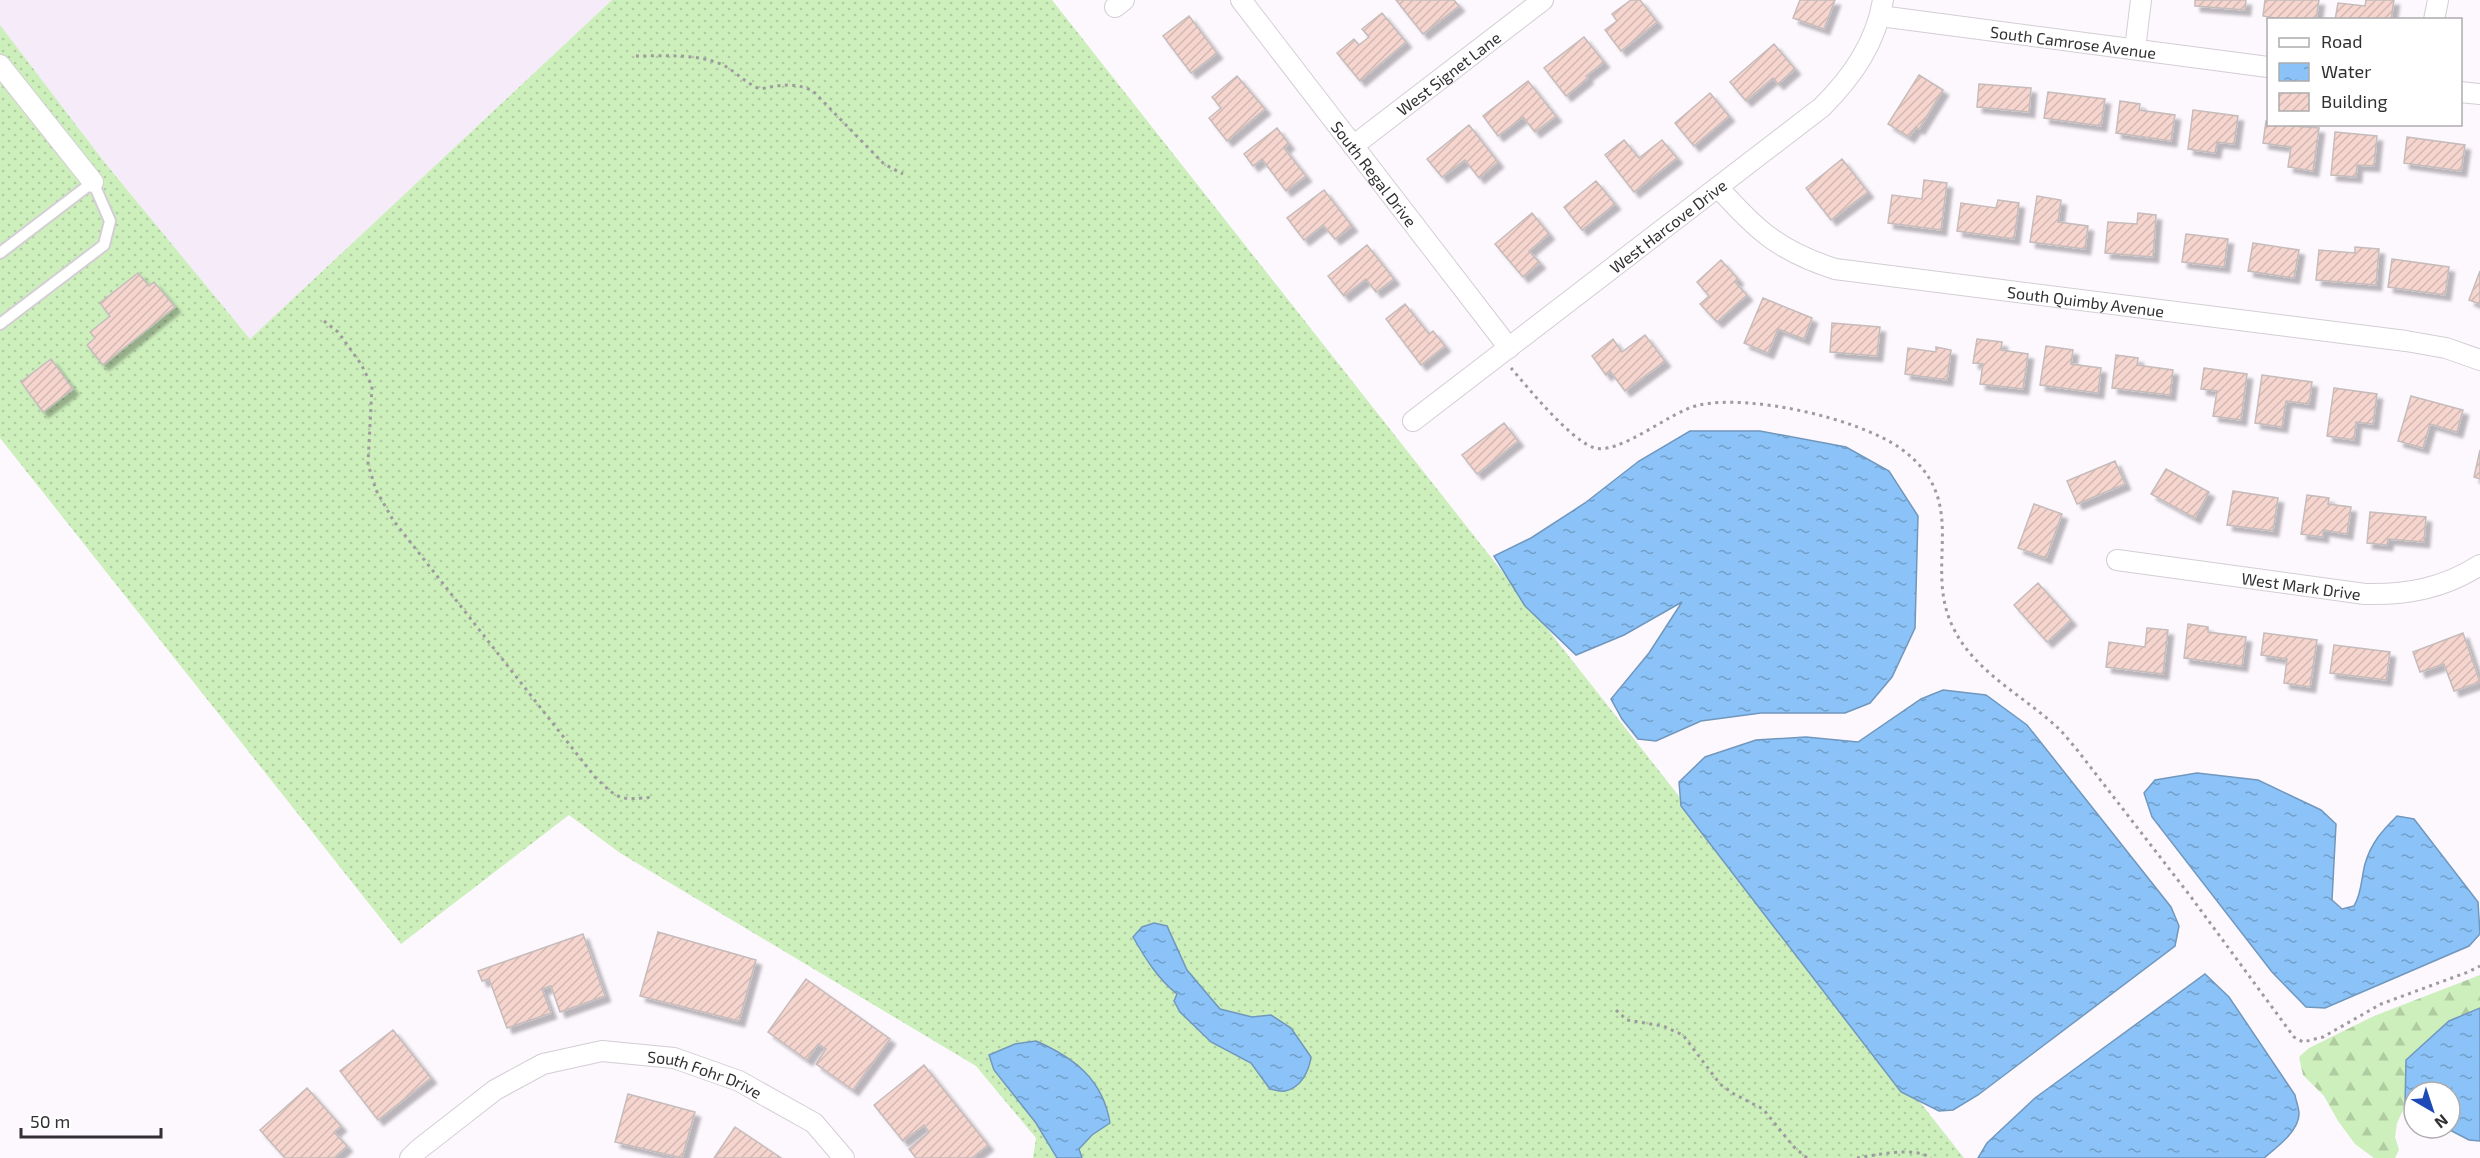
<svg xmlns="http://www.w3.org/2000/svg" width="2480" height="1158" font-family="'Exo 2',sans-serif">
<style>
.built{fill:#f6ebf8}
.grass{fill:url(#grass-dots)}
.forest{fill:url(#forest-firs)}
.water{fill:url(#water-ripples);stroke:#7097bd;stroke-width:1.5}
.building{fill:url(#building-hatch);stroke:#c5bcbb;stroke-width:1.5;filter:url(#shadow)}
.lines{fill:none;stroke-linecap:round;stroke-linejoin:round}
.service-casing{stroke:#d3ced4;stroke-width:14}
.minor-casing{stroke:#d3ced4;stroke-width:22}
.path{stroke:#9e9a9f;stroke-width:3;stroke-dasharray:3 4.5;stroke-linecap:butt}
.service{stroke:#fff;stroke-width:10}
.minor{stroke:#fff;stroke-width:20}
.labels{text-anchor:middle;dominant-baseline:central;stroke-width:4.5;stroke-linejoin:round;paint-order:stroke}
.street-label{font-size:16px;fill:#323033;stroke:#fff}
</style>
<defs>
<pattern id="grass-dots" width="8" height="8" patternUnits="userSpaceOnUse" patternTransform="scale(1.5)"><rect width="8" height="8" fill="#cdefbc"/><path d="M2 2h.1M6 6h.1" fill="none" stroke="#b0cda2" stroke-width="1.8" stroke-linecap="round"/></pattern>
<pattern id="forest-firs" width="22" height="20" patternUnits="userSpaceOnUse" patternTransform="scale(1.5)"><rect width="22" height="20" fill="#cdefbc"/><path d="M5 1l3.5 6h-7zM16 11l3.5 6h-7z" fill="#b0cda2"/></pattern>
<pattern id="water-ripples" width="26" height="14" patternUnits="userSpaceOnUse" patternTransform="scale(1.5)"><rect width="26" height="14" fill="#8bc3f8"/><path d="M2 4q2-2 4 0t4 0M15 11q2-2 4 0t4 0" fill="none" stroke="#729fc9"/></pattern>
<pattern id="building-hatch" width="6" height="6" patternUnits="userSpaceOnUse" patternTransform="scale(1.5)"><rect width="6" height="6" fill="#f6d5cf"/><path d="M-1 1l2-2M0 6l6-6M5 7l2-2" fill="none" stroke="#d3b7b2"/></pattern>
<filter id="shadow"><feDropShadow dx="5.5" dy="5.5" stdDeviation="1.5" flood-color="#0004"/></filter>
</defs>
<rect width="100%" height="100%" fill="#fdf7fe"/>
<!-- built -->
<path class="built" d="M0,0H612L250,339L105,163L0,25Z"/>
<!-- grass -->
<path class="grass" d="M612,0H1052L1964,1158H1033L1036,1138L976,1066L620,853L569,815L401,944L0,438V25L105,163L250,339Z"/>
<!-- forest -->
<path class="forest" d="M2480,975V1008L2449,1021L2406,1060L2405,1106L2397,1123L2395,1137L2399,1150L2395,1158H2374L2355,1144L2338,1121L2324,1096L2303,1075L2299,1057L2309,1048L2374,1016Z"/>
<!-- water -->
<path class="water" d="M1690,431H1760L1846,447L1889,471L1918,516L1915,628L1892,677L1870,703L1845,713H1761L1701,721L1656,741L1638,739L1622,719L1611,699L1649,653L1682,602L1624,635L1576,655L1525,606L1494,556L1531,538L1585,503L1639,461Z
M1943,690L1986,695L2027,725L2171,907L2179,926L2175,946L1978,1095L1953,1110L1939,1111L1901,1092L1681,806L1679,782L1705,757L1756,740L1806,737L1858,742L1921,699Z
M2197,773L2258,780L2321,810L2336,824L2332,900L2342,909L2354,906C2362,893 2361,879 2365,864C2371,843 2382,831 2397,816L2414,819L2478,902L2480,934L2469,946L2325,1008L2306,1007L2272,972L2152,817L2144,793L2155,780Z
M1154,923L1167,926L1187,970L1220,1009L1252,1017L1271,1015L1291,1028L1311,1057C1309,1071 1301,1088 1285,1091C1281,1092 1274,1090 1270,1089L1251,1063L1211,1042L1180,1012L1174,1001L1177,994C1158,979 1145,958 1133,937L1142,927Z
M2205,974L2229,997L2295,1095C2296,1101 2299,1108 2299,1114C2299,1131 2276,1148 2264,1158H1978L1987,1143L2035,1098Z
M2480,1008V1141L2469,1140L2446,1128H2450V1092H2414V1111L2405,1106L2406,1060L2449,1021Z
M1036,1041C1075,1058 1103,1080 1110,1123L1092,1135L1079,1149L1082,1158H1057L1036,1123L994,1070L989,1055L1015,1044Z"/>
<!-- building -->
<path class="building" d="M1396,0H1454L1459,6L1423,34Z
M1631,0H1640L1657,22L1621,51L1605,30L1617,21L1612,14Z
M1800,0H1835L1824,29L1793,18Z
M2195,0H2246L2245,10L2195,6Z
M2265,0H2319L2316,20H2285L2263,16Z
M2366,0H2394L2391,20H2335L2338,3L2365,6Z
M1382,13L1406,42L1360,81L1337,53L1354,39L1359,45L1369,37L1362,29Z
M1189,16L1217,53L1191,73L1163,36Z
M1584,37L1604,62L1586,76L1588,78L1566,96L1544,68Z
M1774,44L1795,69L1778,84L1773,78L1746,101L1730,82Z
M1919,75L1943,90L1919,129L1916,127L1909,137L1888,124Z
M1237,76L1265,109L1227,141L1209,118L1221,108L1212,97Z
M1528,81L1556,116L1535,132L1523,117L1498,136L1483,116Z
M1979,84L2031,88L2029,112L1977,107Z
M2048,92L2105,99L2101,126L2044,118Z
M1710,93L1729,116L1694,146L1675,123Z
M2120,101L2140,104L2139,110L2175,115L2171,141L2116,133Z
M2193,110L2238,116L2234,144L2217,142L2215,153L2188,149Z
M2266,121H2268V124L2319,128L2313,171L2288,167L2291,147L2263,143Z
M1469,125L1498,162L1479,178L1465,160L1442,177L1427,159Z
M1277,128L1289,144L1284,148L1306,176L1286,191L1262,159L1253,166L1244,154Z
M2335,132L2377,136L2374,166L2357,165L2356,177L2331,175Z
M2407,137L2465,145L2461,171L2404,163Z
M1624,140L1639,158L1662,140L1677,158L1634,192L1605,155Z
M1842,159L1868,192L1831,220L1806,188Z
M1924,180L1947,183L1941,230L1888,223L1892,195L1922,199Z
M1596,181L1615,204L1582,230L1564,207Z
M1324,190L1352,226L1335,239L1323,225L1304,240L1287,218Z
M2037,196L2061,200L2058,222L2088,226L2085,249L2030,242Z
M1998,200L2019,203L2014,239L1957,231L1961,203L1996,208Z
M1532,213L1549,234L1529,251L1540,263L1523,277L1495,244Z
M2138,213L2156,215L2153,257L2105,253L2108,222L2137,224Z
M2186,234L2228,239L2224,267L2182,262Z
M2253,243L2299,250L2294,278L2248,271Z
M1367,245L1394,279L1376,292L1366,279L1344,296L1328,276Z
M2355,247L2379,249L2376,285L2316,280L2319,250L2355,253Z
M2392,259L2449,267L2445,295L2388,287Z
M1721,260L1738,279L1735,282L1747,295L1717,322L1700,304L1709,296L1697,282Z
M2480,271V304L2469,300Z
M138,273L149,286L154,282L175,307L103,365L87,345L95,338L90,332L110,316L100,303Z
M1763,298L1812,318L1804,339L1778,329L1768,353L1744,343Z
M1405,304L1429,334L1433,331L1445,346L1421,365L1386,319Z
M1832,323L1880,327L1877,356L1830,352Z
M1645,335L1665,361L1625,391L1610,371L1606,375L1592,356L1613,339L1622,352Z
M1977,339L2002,342L2001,350L2028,354L2023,389L1980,384L1983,364L1973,363Z
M2046,346L2073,350L2071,364L2101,368L2098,393L2040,385Z
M1936,347L1951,350L1947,380L1905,374L1908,348L1936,352Z
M2116,355L2138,358L2137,365L2173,370L2170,395L2112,388Z
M51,359L73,389L43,412L21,382Z
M2204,368L2247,374L2241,420L2213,416L2217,391L2201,389Z
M2262,375L2312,382L2309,404L2286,401L2282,427L2255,423Z
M2334,388L2377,394L2373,424L2356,422L2354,440L2327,436Z
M2411,396L2463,410L2457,432L2430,424L2423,448L2398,441Z
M1504,423L1518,441L1477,474L1462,455Z
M2480,450V479L2474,477Z
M2115,461L2125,484L2077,504L2067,481Z
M2166,469L2209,492L2195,518L2151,494Z
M2233,491L2278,498L2273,531L2227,525Z
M2307,495L2329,498L2328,504L2351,507L2347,534L2323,530V537L2301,534Z
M2034,504L2062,514L2046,558L2018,548Z
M2370,512L2426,517L2424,542L2388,539L2387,545L2367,543Z
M2038,583L2071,620L2047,642L2014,605Z
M2188,624L2208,627V632L2246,637L2242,666L2184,658Z
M2147,628L2168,630L2163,674L2106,667L2109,642L2145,647Z
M2264,633L2317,640L2310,687L2284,683L2287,659L2261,655Z
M2463,633L2480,682L2454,691L2444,664L2420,672L2413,652Z
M2334,645L2390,652L2386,680L2330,673Z
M658,932L756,960L739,1021L640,996Z
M583,934L605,996L560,1012L551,986L542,989L551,1013L507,1028L489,979L482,981L478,971Z
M806,979L890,1039L853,1090L816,1064L826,1049L818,1044L807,1060L768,1032Z
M393,1030L431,1078L378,1120L340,1071Z
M924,1065L988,1145L972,1158H916L909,1149L929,1132L924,1125L903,1141L874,1105Z
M307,1088L341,1126L334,1132L347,1146L334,1158H285L260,1130Z
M628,1094L695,1112L682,1158L615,1142Z
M735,1127L781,1158H714Z"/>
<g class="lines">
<!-- service casing -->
<g class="service-casing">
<path id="service" d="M0,253L93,182L110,221L104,245L0,324"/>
</g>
<!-- minor casing -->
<g class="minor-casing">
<g id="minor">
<path id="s1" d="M1241,0L1509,348"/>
<path d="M1115,7L1124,0"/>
<path id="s2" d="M1880,16L2268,67"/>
<path d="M2434,20L2438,0"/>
<path d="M2135,49L2141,0"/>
<path d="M0,65L93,182"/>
<path d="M2460,92L2480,94"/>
<path id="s3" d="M1353,146L1543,0"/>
<path id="s4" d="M1718,187C1756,230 1779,251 1835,269L2406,341L2446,348L2480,360"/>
<path id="s5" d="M1413,421L1822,107C1852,77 1876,43 1883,0"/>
<path id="s6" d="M2117,560L2365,594C2408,595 2444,588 2480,565"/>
<path id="s7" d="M410,1158L418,1150L495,1090L543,1064L602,1051L674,1058L739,1081L814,1123L844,1158"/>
</g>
</g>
<!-- path -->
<path class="path" d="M636,56C664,56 699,53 725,66C737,73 747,84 760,89C780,85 794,82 813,91L884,164L903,174
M324,321L338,332L361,364L372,386L368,464L376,490L393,520L595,777C620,801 619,800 654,797
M1511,368C1529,389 1568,437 1592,447C1617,458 1670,411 1699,405C1750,394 1857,418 1900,448C1972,500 1924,561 1951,623C1972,672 2024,695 2060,730C2066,736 2072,744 2078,751L2191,897L2294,1037L2303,1042L2323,1037L2381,1004L2468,972L2480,966
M1616,1010L1627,1020L1663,1026L1683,1035L1720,1084L1734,1094L1763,1109L1794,1147L1807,1158
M1857,1158C1877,1155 1913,1146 1931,1158"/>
<!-- service -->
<use href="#service" class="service"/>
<!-- minor -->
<use href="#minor" class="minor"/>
</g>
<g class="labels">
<!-- street labels -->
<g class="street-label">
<text stroke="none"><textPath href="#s2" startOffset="195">South Camrose Avenue</textPath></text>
<text stroke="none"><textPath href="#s3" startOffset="120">West Signet Lane</textPath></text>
<text stroke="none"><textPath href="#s1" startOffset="219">South Regal Drive</textPath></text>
<text stroke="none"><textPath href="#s5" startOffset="321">West Harcove Drive</textPath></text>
<text stroke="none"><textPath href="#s4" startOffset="398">South Quimby Avenue</textPath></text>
<text stroke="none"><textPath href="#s6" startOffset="186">West Mark Drive</textPath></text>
<text stroke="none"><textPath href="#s7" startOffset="330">South Fohr Drive</textPath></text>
</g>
</g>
<!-- legend -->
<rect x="2267" y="18" width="195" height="108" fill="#ffffff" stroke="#adacad" stroke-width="1.5"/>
<rect x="2279" y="38" width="30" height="9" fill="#ffffff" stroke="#adacad" stroke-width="1.5"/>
<text x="2321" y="48" font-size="18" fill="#323033">Road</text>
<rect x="2279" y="63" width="30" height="18" fill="url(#water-ripples)" stroke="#adacad" stroke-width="1.5"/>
<text x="2321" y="78" font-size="18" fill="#323033">Water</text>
<rect x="2279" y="93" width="30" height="18" fill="url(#building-hatch)" stroke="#adacad" stroke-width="1.5"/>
<text x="2321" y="108" font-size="18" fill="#323033">Building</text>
<!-- north arrow -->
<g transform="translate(2432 1110) rotate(141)"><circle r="28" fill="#ffffff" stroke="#adacad" stroke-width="1.5"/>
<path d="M0-4.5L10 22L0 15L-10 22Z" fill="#1e4ab7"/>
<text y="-9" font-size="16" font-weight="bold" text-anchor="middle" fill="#323033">N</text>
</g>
<!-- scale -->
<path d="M21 1128v9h140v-9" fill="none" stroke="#323033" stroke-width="3"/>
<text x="30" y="1128" font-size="18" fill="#323033" stroke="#ffffff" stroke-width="4.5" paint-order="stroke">50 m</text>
</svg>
